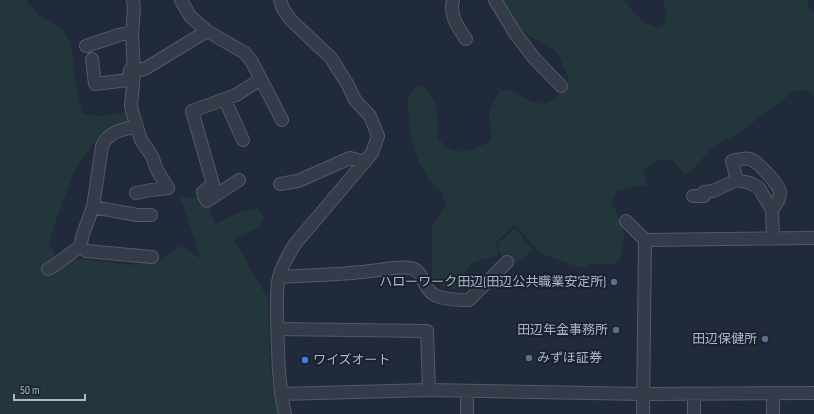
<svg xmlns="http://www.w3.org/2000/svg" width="814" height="414" font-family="'Sofia Sans Condensed','Noto Sans JP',sans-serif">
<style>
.green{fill:#23363b}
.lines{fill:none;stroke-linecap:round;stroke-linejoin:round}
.street-casing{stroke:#525968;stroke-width:14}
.street{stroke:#343c4a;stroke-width:12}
.service-dot{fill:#5c6f8a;stroke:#1a212f;stroke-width:1.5}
.shop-dot{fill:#3f7fe0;stroke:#1a212f;stroke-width:1.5}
.labels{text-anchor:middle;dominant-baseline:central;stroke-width:4;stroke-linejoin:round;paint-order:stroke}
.poi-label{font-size:13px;fill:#afb6c6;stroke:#1a212f;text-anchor:end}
</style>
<rect width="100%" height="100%" fill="#212a3a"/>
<!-- green -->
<path class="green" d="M0,0H26L38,15L61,28L71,43L74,73L82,114L102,116L130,111L125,129L93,143L72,176L55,223L49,244L58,261L84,259L128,265L157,262L181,246L201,259L180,198H206L215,224L239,212L258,208L264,218L259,227L234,240L268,299L270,363L278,414H0Z
M492,0H624C633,12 643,25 659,28L665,24L666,9L663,0H807L809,8L814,13V96C807,89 802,89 793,92L737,134L710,148L697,166L685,175L674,161L659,160L643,171L647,185C636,184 628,190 618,190L611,203C626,228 626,232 620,260C606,270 596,258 582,268L541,254L515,225L496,242L498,255L474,262L461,277L459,290L444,287L432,278V231L433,224L446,205L442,192L430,182L418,160L411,137L407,100L415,88L422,86C439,96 437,121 438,139C459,159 466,151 490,142C493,131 490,129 489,119C488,109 496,99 500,91C511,88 517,94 526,99C549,111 558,97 569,79L557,52L518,28Z
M515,228L533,250L511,267L499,252V242Z"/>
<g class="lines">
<!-- street casing -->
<g class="street-casing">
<path id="street" d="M133,0L134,9L132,34L134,73L131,106L133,114L141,140L152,156L157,170L168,188L151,190L136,193
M181,0L190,16L207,31L245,53L252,62L282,120
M280,0L283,9L291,20L331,58L348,85L355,100L370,116L378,136L372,153L295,244C289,254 282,265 279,277C276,289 277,304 277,317C278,349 278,382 285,414
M453,0C449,16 458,27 466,39
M495,0L515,33L534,58L561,86
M86,46L119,35L132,32
M92,59L95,84L128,80L130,70H141L148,67L207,31
M225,100L243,140
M239,180L207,201L204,196L203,192L213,184L192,111L236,95L261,79
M737,180L732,161C738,160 744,157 750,159C758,162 780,185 780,193C780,200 776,204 772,210
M280,184L298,181L350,158L365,162
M693,196H704V192L713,191L737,180L750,183L759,188L772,210L773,239
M93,207L137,215H151
M626,221L645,240L814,238
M80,247L86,251L152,257
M48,269C59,264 68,254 80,247L83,234L93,207L102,146C109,131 121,131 136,126
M279,277C309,275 340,275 370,271C383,270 397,266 410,268C423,269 423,288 433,294C441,299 460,300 469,300L507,262
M277,329L427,331L429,390
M467,391V414
M773,393V414
M281,394L429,390L643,394L814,393
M694,394V414
M643,414L645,240"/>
</g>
<!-- street -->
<use href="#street" class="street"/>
</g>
<!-- markers -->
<g class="service-dot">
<circle cx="614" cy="282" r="4"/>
<circle cx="616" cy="330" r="4"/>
<circle cx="765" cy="339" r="4"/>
<circle cx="529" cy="358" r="4"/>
</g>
<circle class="shop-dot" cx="305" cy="360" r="4"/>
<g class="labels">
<!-- poi labels -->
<g class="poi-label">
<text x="606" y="282">ハローワーク田辺(田辺公共職業安定所)</text>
<text x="608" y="330">田辺年金事務所</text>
<text x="757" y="339">田辺保健所</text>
<text x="537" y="358" text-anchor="start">みずほ証券</text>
<text x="313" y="360" text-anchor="start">ワイズオート</text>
</g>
</g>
<!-- scale -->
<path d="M14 394v6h71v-6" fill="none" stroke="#afb6c6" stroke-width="2"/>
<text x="20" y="394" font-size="12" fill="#afb6c6" stroke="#1a212f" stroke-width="3" paint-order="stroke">50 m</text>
</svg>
